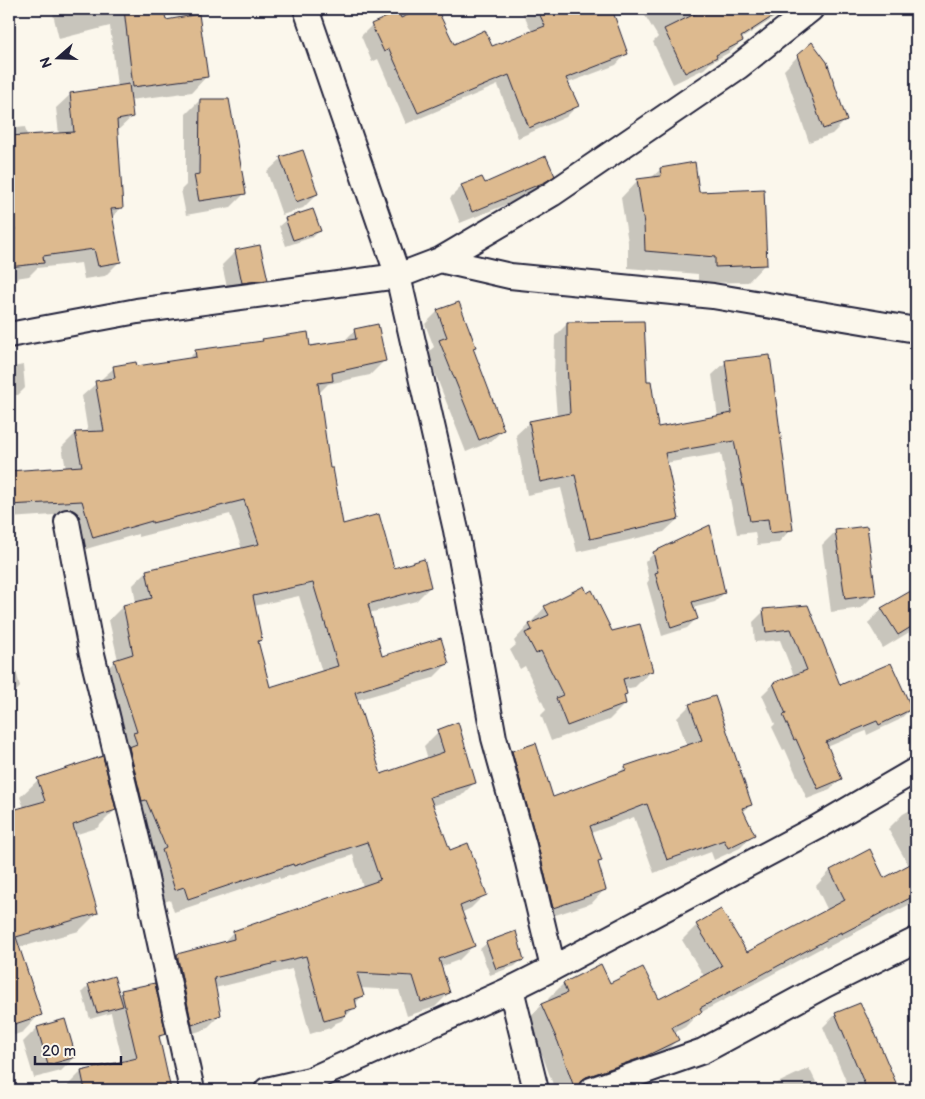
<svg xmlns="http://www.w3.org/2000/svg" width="925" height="1099" font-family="'Balsamiq Sans',sans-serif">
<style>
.shadow{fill:#0003;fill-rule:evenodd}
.building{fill:#ddba8f;stroke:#22223b;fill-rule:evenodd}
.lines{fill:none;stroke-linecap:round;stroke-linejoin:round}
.street-casing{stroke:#22223b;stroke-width:28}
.street{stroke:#fbf7ec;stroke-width:24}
</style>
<rect width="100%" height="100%" fill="#fbf7ec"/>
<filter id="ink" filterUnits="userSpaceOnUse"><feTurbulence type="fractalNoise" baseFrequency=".02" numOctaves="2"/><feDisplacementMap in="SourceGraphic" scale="10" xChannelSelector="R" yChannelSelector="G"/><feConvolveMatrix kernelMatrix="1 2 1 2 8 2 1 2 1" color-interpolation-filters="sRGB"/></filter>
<g filter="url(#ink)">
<!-- shadow -->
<path class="shadow" d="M9,9H34L9,13Z
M58,9H163L165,21L207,76L192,92L130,100L132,117L117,131L122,207L112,217L120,261L105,276L84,279L81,263L37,268L29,276L16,278L17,281L9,289V129L25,127L27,136L59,134L56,108L71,94L117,87L110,26L59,39L53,14Z
M385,9H436L453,45L491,47L532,32L522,12L525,9H563L565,14L580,9H611L627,53L616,65L568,83L578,105L566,117L518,138L498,85L406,124L378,59L372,62L361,36L372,25L389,17Z
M641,9H788L741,39L742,41L730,52L710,63L704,69L673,84L653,42L658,37Z
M798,56L846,120L832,134L809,142L784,70Z
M200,100L245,193L231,207L186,215L181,190L186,185V114Z
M281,159L317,194L303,208L282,215L267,172Z
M661,169L698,193L765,264L748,282L698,283V274L628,268V242L621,198L638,180L651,178Z
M553,175L541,187L532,194L460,223L450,198L462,186Z
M286,220L319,231L313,237L286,246L279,226Z
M236,251L267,279L253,293L229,296L222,265Z
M438,311L475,347L472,350L503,430L490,442L466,452L427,353L434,347L425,324Z
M568,323L645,383L657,428L718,417L712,375L726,362L791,529L778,543L757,545L755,532L737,534L721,453L666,463L678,519L664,532L577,552L561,488L527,495L516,435L530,422L557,417L554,379L555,336Z
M377,326L384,361L370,375L328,384L318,394L329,470L342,525L393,569L430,587L416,601L369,613L381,657L447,664L433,678L357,700L380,776L428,759L424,746L438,732L475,782L461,796L432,806L449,851L485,894L471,908L461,913L473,946L459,960L440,967L449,993L435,1007L407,1016L399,990L360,988L362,996L355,1004V1007L341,1021L336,1023L330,1028L310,1034L292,969L215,988L220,1015L206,1029L178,1038L164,970L178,956L222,944L233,932L363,887L353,855L280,879L279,877L174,912L170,900L161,903L101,675L115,661L118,660L109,620L123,606L136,603L133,585L147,571L242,549L230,514L138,537V534L79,551L68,514L9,518V472L66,469L62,447L76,433H88L82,396L114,368L136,367L188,359L196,351L260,343L263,340L310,347L342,343L354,331ZM299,596L322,672L270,688L257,643L261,640L254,606Z
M23,365L25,388L18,395H9V368Z
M836,531L875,594L861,608L831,612L822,545Z
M654,553L724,593L715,602L692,608L696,619L687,628L662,636L647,583L649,580L645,562Z
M916,589V628L883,648L868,623L882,609Z
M808,606L840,687L911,709L899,720L867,735L866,731L827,747L841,778L830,790L807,799L785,749L783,750L772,727L775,724L762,695L773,684L794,676L780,640L755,642L753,622L764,611Z
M545,607L611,632L651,671L635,687L624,689L625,694L623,697L625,704L609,720L551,741L541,715L546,710L525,666L520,669L510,650L516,645L514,641Z
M14,662L20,687L9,699V663Z
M690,705L751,805L743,812L753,835L740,848L714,860L711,852L654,873L634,817L591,833L600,860L597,863L605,889L592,903L540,920L499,765L512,752L553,798L618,774L625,767L687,746L677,718Z
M38,780L115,810L97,828L74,835L97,913L79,931L18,948L40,1014L23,1032L9,1037V812L24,808L20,797Z
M916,807V901L826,948L825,946L698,1014L685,1027L674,1033L677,1040L662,1055L630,1071L575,1090H555L543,1057L527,1020L542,1005L550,1002L548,999L563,984L600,966L609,984L658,1001L704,976L682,940L697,925L747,954L828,911L816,886L830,871L884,879L909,866L888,829L903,814Z
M487,943L522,959L515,966L490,975L480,949Z
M89,985L118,995L122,992L164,1033L158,1039L170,1090H69L68,1085L81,1072L123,1063L111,1013L90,1019L82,992Z
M836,1014L868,1020L897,1090H850L823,1027Z
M37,1028L75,1057L61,1071L34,1078L23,1042Z
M809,1068L820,1090H763Z
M497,1085L498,1090H470Z"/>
<!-- building -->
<path class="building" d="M124,9H164L166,20L199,14L208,77L133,87Z
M421,9H437L454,44L485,30L492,46L545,26L537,9H612L628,54L566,78L579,106L529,128L509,75L418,113L389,49L384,52L371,24L398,12L401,18Z
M705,9H784L741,37L743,41L716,55L717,57L685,73L664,29Z
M812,42L827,62L847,121L823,129L797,55Z
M129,84L133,117L117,120L123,208L111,209L121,262L98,266L94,249L43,256L44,263L9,267V231L15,230L9,191V136L74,132L70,93Z
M200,99H229L246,194L199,201L194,175L199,174Z
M303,150L318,194L296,202L280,157Z
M546,156L555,176L545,182L472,212L461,185L482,177L485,183Z
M695,162L699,192L764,189L767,265L715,267V257L645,251L644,224L637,179L661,176L660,168Z
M313,209L321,231L293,240L285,218Z
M260,245L268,280L242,283L235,250Z
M459,302L476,347L473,348L504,430L479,440L439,340L447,337L437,310Z
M644,321L647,381H651L658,427L732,413L725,360L770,355L793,530L770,533L768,519L750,521L734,441L665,453L679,519L590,539L575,475L540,482L529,421L570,413L567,364V322Z
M378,324L386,361L332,373L333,381L318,383L330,468H333L343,524L379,514L394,568L424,559L431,587L368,604L382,656L441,638L449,664L355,692L381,774L444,752L437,730L458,722L476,783L430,797L450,850L468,843L487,895L460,906L475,946L439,959L450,993L421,1002L413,976L357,973L364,996L355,999L357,1008L345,1011L346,1015L324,1021L306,956L214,978L221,1015L192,1025L177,954L234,939L233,931L380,880L367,842L294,866L293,864L188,899L184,887L175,890L162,850L166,848L146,800L142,801L129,747L137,744L133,733L137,732L114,660L133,654L123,605L152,598L146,570L259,544L244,500L152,523V521L93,538L82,501L9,505V471L82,466L75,432L104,431L95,381L115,378L113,366L136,362L137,366L196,357L195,350L263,341L262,339L308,332L310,346L356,339L354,329ZM313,583L338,666L270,687L258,641L262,640L253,596Z
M710,525L725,593L692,602L698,619L671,628L655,573L658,572L653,552Z
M867,526L876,595L845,599L835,530Z
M584,586L587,593L592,590L612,631L640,624L653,671L623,679L627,694L624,695L626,704L567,726L556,698L563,695L541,651L536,654L525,633L532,630L529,624L549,615L544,606Z
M916,588V624L898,635L881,608Z
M808,605L840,685L891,663L912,709L879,725L877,721L826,742L842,779L818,789L796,739L794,740L783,715L786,714L773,683L807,670L791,629L766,632L763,609Z
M715,696L752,805L742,808L755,835L728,848L724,840L667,860L647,804L590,826L602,861L598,862L606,890L553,908L537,842L512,751L536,743L553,797L626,770L625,766L702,740L689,704Z
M103,756L116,810L73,825L98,913L16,937L42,1015L15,1024L9,1006V811L45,801L37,778Z
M870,849L884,878L916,861V895L841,934V932L700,1008L702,1012L672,1027L679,1040L646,1056L586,1077L581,1081L578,1089L575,1090L558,1042L541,1004L567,993L563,983L601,964L610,983L643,967L659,999L722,966L696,924L721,909L747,952L845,900L830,870Z
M516,931L524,960L496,969L486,942Z
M114,976L123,1006L97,1013L88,984Z
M155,983L166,1034L159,1036L171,1090H85L81,1071L137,1058L121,990Z
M860,1003L868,1019H869L899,1090H867L835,1013Z
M65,1019L76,1057L48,1065L37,1027Z"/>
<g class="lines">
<!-- street casing -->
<g class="street-casing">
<path id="street" d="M306,9L398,276L456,530L494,738L524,846L553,968
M440,260L510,276L713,296L916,330
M9,335L137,311L398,276L440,260L552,194L738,67L811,9
M67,522L91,650L140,851L192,1090
M511,989L536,1090
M267,1090L310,1080L511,989L553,968L818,827L916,770
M591,1090L703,1051L825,985L916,940"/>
</g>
<!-- street -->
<use href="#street" class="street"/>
</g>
</g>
<!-- margin -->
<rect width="925" height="1099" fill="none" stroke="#fbf7ec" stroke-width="30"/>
<rect x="15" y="15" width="895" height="1069" fill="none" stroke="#22223b" stroke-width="2" filter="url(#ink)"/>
<!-- north arrow -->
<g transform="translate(58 58) rotate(250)" stroke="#fbf7ec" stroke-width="4" paint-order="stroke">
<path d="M0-4L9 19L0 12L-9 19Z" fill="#22223b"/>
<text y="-8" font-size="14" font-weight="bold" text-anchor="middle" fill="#22223b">N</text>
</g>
<!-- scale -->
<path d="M35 1056v8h86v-8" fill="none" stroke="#22223b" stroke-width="2.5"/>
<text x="42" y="1056" font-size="15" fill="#22223b" stroke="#fbf7ec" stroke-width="4" paint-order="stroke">20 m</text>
</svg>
